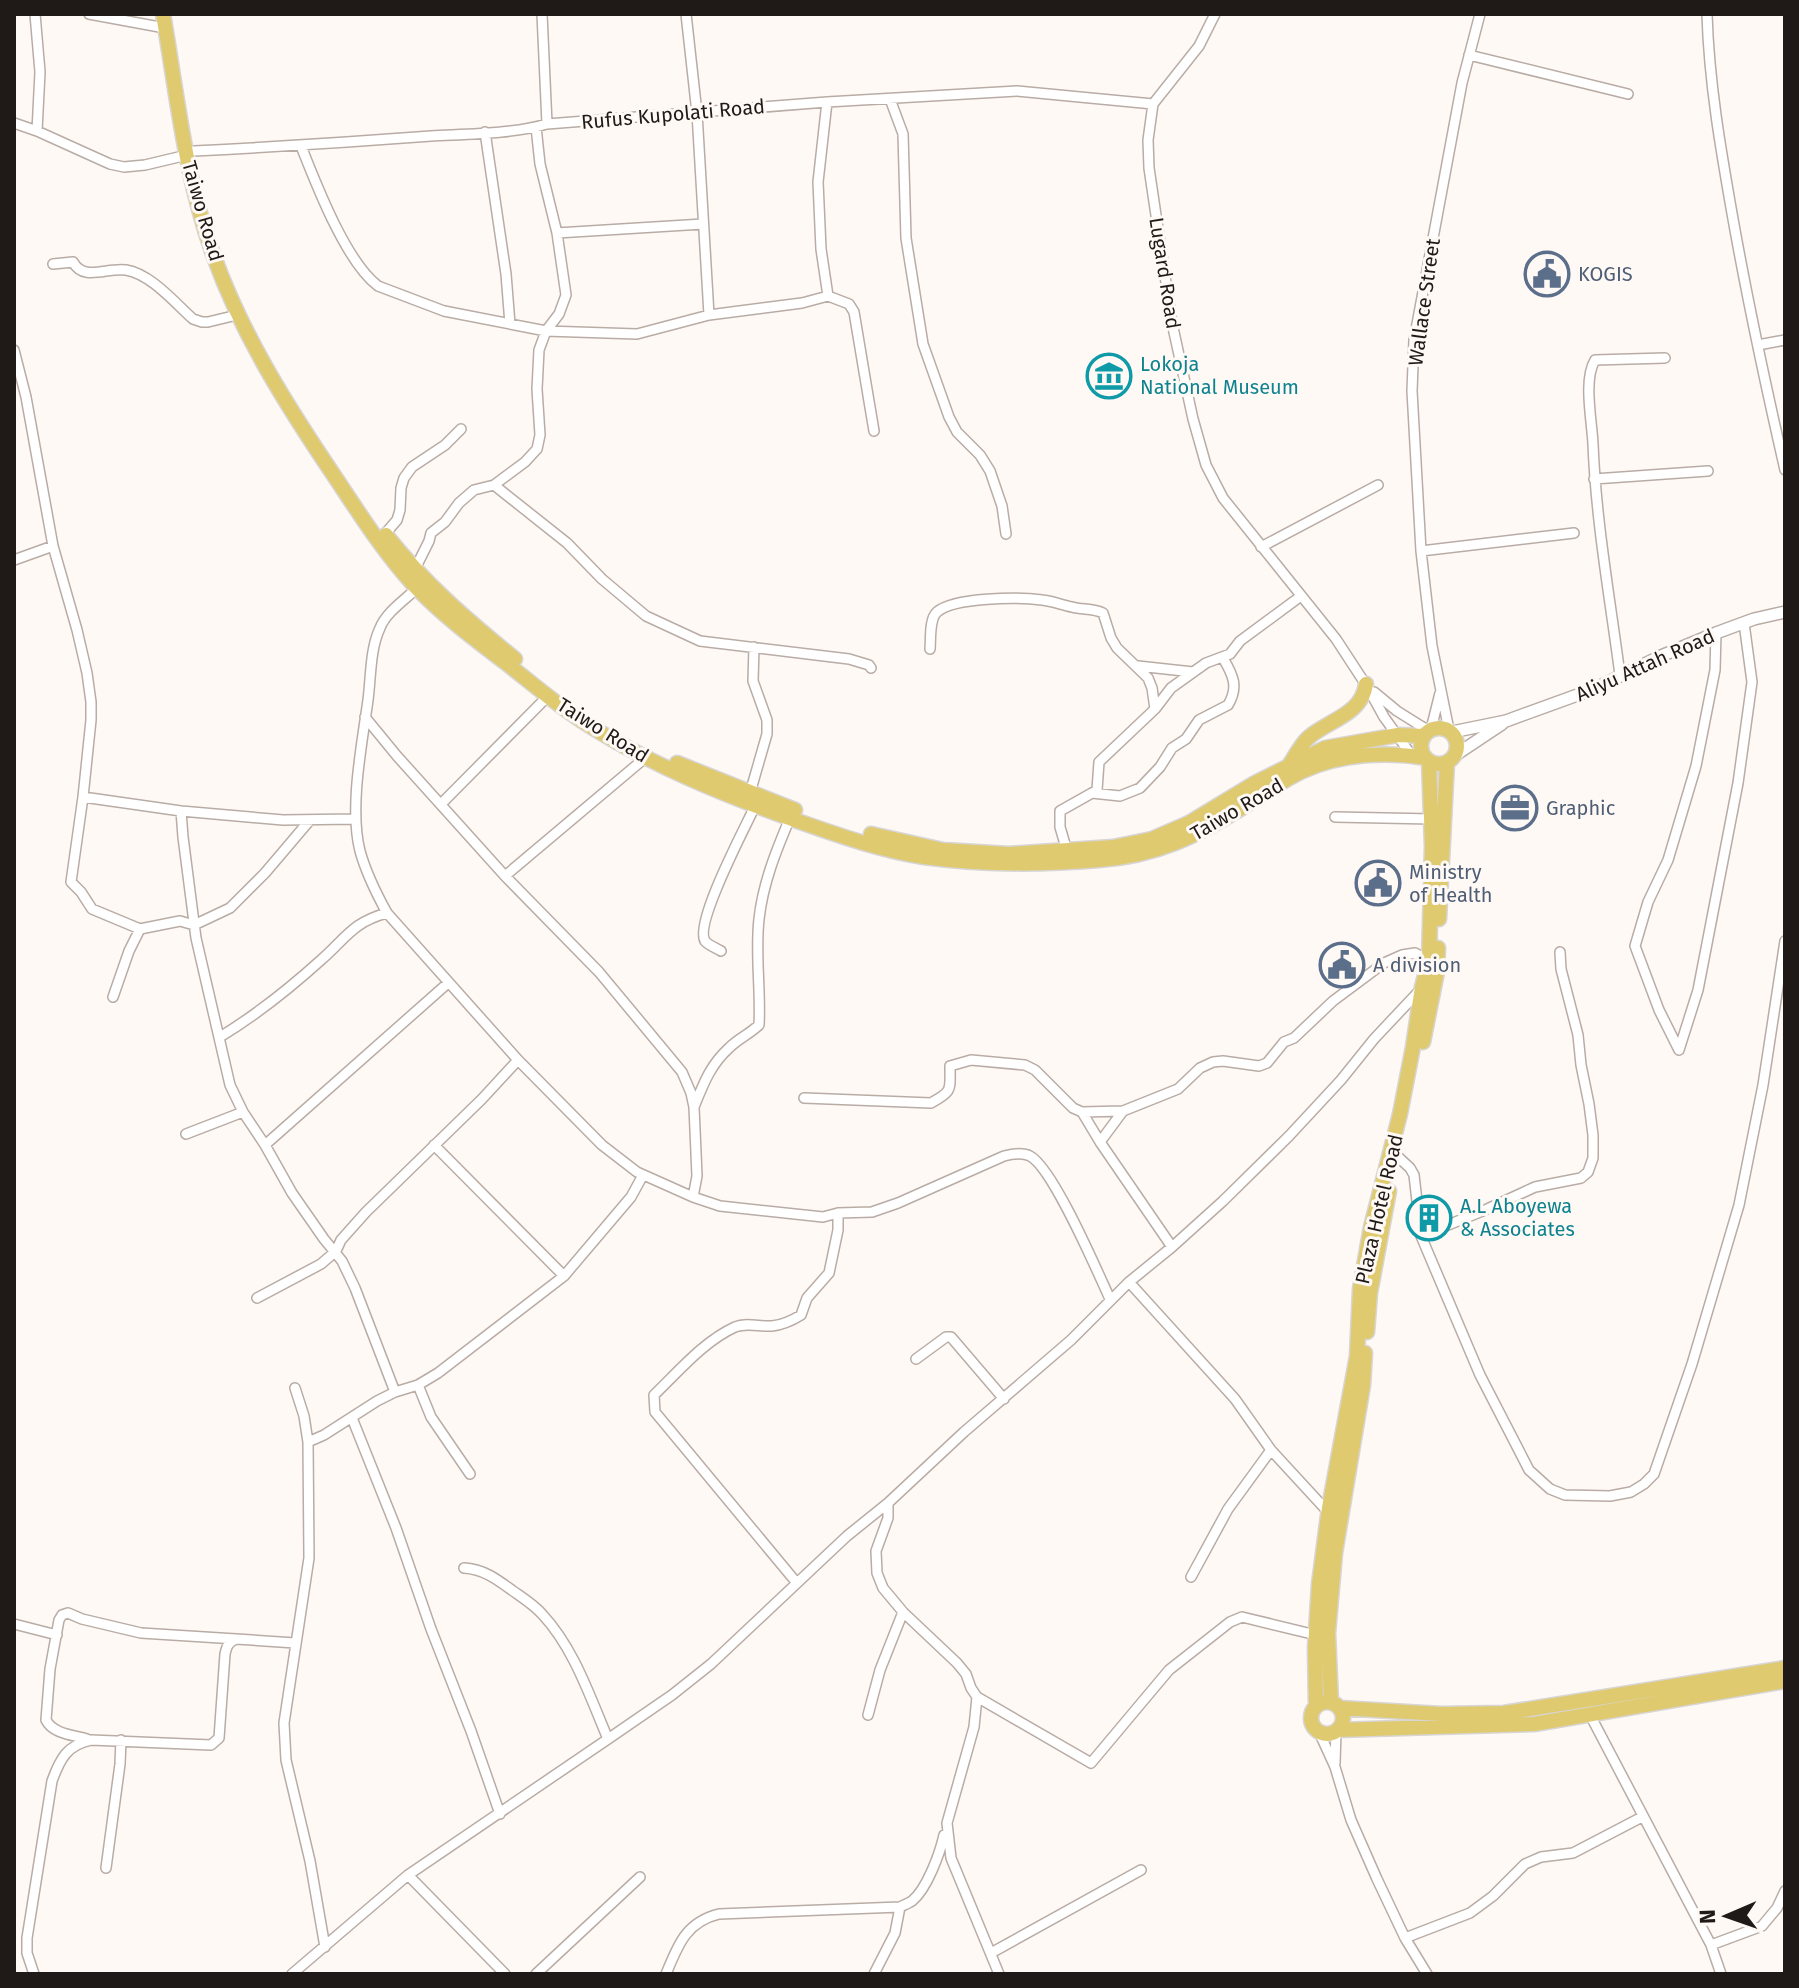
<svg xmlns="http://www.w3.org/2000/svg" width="1799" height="1988" font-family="'Fira Sans',sans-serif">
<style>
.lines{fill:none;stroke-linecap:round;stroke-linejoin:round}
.minor-casing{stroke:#b9aca5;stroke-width:12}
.tertiary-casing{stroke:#b9aca5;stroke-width:14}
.primary-casing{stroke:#d7d6d5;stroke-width:17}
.minor{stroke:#fff;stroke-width:9}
.tertiary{stroke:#fff;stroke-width:11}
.primary{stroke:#e0ca70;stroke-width:14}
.labels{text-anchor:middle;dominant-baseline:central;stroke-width:6;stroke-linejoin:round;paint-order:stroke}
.street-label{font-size:20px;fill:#1f1a18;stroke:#fff9f6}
.service-label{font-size:20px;fill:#4e5e75;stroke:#fff9f6;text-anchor:start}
.culture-label{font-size:20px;fill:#0d838f;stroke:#fff9f6;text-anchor:start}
</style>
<rect width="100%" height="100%" fill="#fff9f6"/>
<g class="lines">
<!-- minor casing -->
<g class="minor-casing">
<path id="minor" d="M35,14L40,72L37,131
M89,14L165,28
M542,14L547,124
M686,14L697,113L709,315
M1215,14L1199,46L1153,104L1148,140L1149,168L1172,323L1193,419L1206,465L1223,498L1336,639L1368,688L1384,717L1412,756
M1707,14C1709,83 1721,151 1733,219C1748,303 1766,387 1785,470
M1469,55L1628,94
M890,99L903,134L906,238L923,344L949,417L957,432L980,455L990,471L1002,506L1006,534
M827,102L818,182L821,249L828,296L849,304L854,312L874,431
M14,123L37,131L110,164L124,167L145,165L187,155
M485,132L506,274L510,324
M301,146C316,184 346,262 378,286L444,311L546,331L637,334L709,315L802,303L828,296
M194,151C273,147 352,142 431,136C467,134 513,134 547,124L827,102L1017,91L1153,104
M557,233L703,224
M53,264L73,262C84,282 107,267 126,270C151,274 175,303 193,319L202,322H208L237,315
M1758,345L1785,340
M14,350L26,397L53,546L77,630L87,673L91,702V720L83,797L71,882L81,892L92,909L140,929L129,951L113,997
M1594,479L1708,471
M494,485L567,543L602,579L646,616L700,641L849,659L869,665L871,668
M385,534L397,520L400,510L401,488L404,478L412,467L445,445L461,429
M1261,547L1378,485
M1421,551L1574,533
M14,560L53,546
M415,569L429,541L431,533L445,522L459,503L474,490L494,485L525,462L537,449L540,435L537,389L539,350L546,331L559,314L566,295L557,233L540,164L536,127
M417,588C406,599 386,612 380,628C370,649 371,677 368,700C362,744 349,808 360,851C366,873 376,893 387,913L518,1060L602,1145L637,1172L693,1197L720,1206L823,1217L838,1213L872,1212L898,1203L1004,1156C1012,1154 1022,1152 1030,1156C1053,1168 1097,1271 1110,1299
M930,649C931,639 929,619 937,612C954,597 1019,597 1042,600C1052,601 1062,605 1072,607C1082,610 1093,608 1103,613L1111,638L1117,648L1148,678L1152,688L1155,709
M1138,666L1193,672
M1620,675C1610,598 1596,522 1593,444C1592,421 1583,380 1595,360L1665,358
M1374,692L1397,711L1429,731
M365,717L397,756L505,876L599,972L682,1072L691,1093L694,1107L697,1176L693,1197
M1431,729L1440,693
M1449,730L1432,646L1421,551L1412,391L1414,340L1462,83L1480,14
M750,793L767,734V720L753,681L754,647
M1092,793L1097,790L1099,762L1155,709L1171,688L1206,663L1230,654L1240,641L1301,596
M83,797L181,811L283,820L355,819
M441,804L548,696
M181,811L183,837L196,938L230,1085L243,1112L265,1145L292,1193L324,1239L342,1261L355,1288L395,1392
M1335,817L1432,819
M1067,851L1060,827V811L1092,793L1120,796L1140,788L1160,767L1172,748L1186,739L1199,720L1228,705C1239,687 1233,675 1223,658
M505,876L645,758
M140,929L180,921L194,925L230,908L265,873L310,820
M721,951C716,948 708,945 705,941C694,923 745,828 755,806
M220,1037C256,1015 290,988 321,960C346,938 353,922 387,913
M1679,1050L1659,1010L1635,946L1648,902L1668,860L1696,766L1715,670L1716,633
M1679,1050L1698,990L1738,783L1752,682L1744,623
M804,1098L931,1103C953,1091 950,1090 950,1066L971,1060L1025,1065L1035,1070L1073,1108L1082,1112L1123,1111L1178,1089L1200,1068L1213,1062L1223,1061L1259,1066L1267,1063L1284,1042L1294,1038L1333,1001L1384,963L1402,955L1415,953L1429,961
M694,1107C703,1085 710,1065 729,1048C738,1039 748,1035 759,1025C761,990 755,954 759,919C763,883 776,851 790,818
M1082,1112L1100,1142L1172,1247
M186,1134L243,1112
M1100,1142L1123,1111
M265,1145L448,983
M434,1145L564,1276
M1396,1155L1410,1168L1414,1175L1421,1236L1480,1375L1529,1470L1550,1489L1565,1495L1610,1496L1631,1492L1644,1484L1654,1474L1692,1364L1739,1205L1763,1085L1785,941
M1421,1236L1485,1210L1535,1187L1581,1178L1588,1172L1593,1158V1135L1589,1104L1581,1065L1578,1035L1561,969L1560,952
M1129,1282L1235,1399L1271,1450L1329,1513
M257,1298L321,1264L336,1251L341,1240L366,1212L482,1099L518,1060
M916,1359L946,1337H951L1004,1399
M418,1385L431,1417L470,1474
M295,1388L304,1416L308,1442L309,1558L284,1723L286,1760L310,1861L325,1947
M352,1418L396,1528L431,1629L471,1731L500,1814
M308,1442L324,1435L377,1401L395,1392L418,1385L438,1373L564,1276L631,1197L643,1175
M888,1503V1518L876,1551L877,1573L883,1588L903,1612L957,1663L966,1674L971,1688L977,1697L974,1727L947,1823L951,1858L999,1974
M464,1568C484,1569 498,1580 513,1591C523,1598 534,1605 542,1614C574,1648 590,1697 608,1739
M1191,1577L1228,1509L1271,1450
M796,1582L655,1412L654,1395C678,1372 704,1341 735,1327C747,1322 760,1327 772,1326C782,1325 793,1320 801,1315L807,1298L829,1273L838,1230V1213
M14,1624L57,1635
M977,1697L1091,1763L1169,1670L1230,1622L1242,1617L1316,1635
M1589,1713L1711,1945L1721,1974
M868,1715L880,1670L903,1612
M1319,1732L1335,1767L1351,1820L1377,1879L1405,1938L1427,1974
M87,1739C73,1735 53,1734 46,1720L50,1669L59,1620L62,1615L68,1613L82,1619L141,1633L236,1639
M1335,1763L1336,1731
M106,1868L120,1764L121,1740
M408,1875L505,1974
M1405,1938L1470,1913L1493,1896L1525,1864L1541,1857L1573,1853L1642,1817
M1711,1945L1762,1926L1777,1908L1785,1891
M991,1953L1141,1870
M34,1974L27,1953V1938L52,1781C60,1759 67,1745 91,1740L211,1745L219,1738L225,1654C227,1645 229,1642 236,1639L295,1643
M292,1974L408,1875L608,1739L672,1695L711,1664L847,1536L888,1503L964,1432L1071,1340L1129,1282L1172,1247L1223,1201L1289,1136L1341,1080L1374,1039L1421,989
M536,1974L640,1877
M666,1974C678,1945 686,1922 719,1914L900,1907C902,1906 911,1902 912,1901C927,1889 940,1853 944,1835
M874,1974L895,1933L900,1907"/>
</g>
<!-- tertiary casing -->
<g class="tertiary-casing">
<path id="tertiary" d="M1452,732L1506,721L1525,714L1594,689L1661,656L1716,633L1754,619L1785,612
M1454,756L1502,724"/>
</g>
<!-- primary casing -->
<g class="primary-casing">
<path id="primary" d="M163,14C177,94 185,177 213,254C242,335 287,406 335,477C359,513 383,551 412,583C440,613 473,638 506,663C533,684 560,708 590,726C652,765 720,793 789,818C832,833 878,850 924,857C982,865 1040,865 1099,860C1156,856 1197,836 1245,806C1264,794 1284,779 1305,770C1341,754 1387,751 1426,758
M386,535C425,584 467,620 515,659
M1421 746a18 18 0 1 1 36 0a18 18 0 1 1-36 0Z
M677,763L795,810
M1290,764C1295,756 1301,745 1308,738C1328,720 1362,715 1366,684
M871,834L943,850L1009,854L1113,847L1152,839L1189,823L1255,783L1325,748L1398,735L1424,736
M1439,919L1447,762
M1423,1042L1437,972L1438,948
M1367,1332L1370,1293L1389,1191
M1311 1718a16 16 0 1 1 32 0a16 16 0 1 1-32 0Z
M1331,1702L1328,1633L1335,1553L1363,1385L1365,1353
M1316,1706L1315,1648L1319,1584L1329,1508L1357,1356L1360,1289L1371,1227L1400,1114L1413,1047L1422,987L1429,961L1432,846L1429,761
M1340,1708L1441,1714L1504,1713L1785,1668
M1337,1730L1534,1724L1785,1681"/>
</g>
<!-- minor -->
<use href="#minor" class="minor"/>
<!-- tertiary -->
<use href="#tertiary" class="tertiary"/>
<!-- primary -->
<use href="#primary" class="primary"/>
</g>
<!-- icons -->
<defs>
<g id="civic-ring" transform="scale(2.3)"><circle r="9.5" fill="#fff9f6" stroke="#5c6f8a" stroke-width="1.5"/><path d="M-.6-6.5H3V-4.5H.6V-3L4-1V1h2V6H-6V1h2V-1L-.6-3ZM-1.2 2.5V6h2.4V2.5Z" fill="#5c6f8a"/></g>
<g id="museum-ring" transform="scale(2.3)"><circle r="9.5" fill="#fff9f6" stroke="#0f9aa8" stroke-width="1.5"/><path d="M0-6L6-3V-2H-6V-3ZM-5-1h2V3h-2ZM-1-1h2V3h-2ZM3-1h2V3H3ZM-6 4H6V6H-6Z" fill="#0f9aa8"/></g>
<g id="office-ring" transform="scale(2.3)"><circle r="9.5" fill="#fff9f6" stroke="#5c6f8a" stroke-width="1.5"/><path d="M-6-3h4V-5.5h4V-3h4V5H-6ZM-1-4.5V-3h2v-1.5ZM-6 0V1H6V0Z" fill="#5c6f8a"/></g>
<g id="building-ring" transform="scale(2.3)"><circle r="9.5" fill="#fff9f6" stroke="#0f9aa8" stroke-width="1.5"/><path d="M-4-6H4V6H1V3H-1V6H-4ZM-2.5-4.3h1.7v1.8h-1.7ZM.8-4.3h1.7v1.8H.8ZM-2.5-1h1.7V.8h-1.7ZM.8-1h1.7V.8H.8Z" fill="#0f9aa8"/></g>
</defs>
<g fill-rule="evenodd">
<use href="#civic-ring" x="1547" y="274"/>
<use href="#museum-ring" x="1109" y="376"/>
<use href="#office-ring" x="1515" y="808"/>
<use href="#civic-ring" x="1378" y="883"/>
<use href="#civic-ring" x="1342" y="965"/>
<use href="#building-ring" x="1429" y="1218"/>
</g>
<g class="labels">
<!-- street labels -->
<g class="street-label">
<text transform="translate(673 114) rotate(-5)">Rufus Kupolati Road</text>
<text transform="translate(203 211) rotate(74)">Taiwo Road</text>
<text transform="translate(1165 273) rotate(81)">Lugard Road</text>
<text transform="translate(1424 302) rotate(-82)">Wallace Street</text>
<text transform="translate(1645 665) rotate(-24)">Aliyu Attah Road</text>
<text transform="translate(603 730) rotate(32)">Taiwo Road</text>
<text transform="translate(1237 809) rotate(-30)">Taiwo Road</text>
<text transform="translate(1379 1209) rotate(-77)">Plaza Hotel Road</text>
</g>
<!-- service labels -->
<g class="service-label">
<text x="1578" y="274">KOGIS</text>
<text x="1546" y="808">Graphic</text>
<text x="1409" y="872">Ministry<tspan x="1409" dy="23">of Health</tspan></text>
<text x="1373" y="965">A division</text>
</g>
<!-- culture labels -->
<g class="culture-label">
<text x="1140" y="364">Lokoja<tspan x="1140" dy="23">National Museum</tspan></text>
<text x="1460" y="1206">A.L Aboyewa<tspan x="1460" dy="23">&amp; Associates</tspan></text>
</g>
</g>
<!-- border -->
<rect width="1799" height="1988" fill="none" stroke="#1f1a18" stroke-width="32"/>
<!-- north arrow -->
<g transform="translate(1727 1916) rotate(268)" stroke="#fff9f6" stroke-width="6" paint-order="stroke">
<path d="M0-6L14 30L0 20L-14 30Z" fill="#1f1a18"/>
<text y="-12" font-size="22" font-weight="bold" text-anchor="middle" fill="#1f1a18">N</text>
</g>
</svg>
